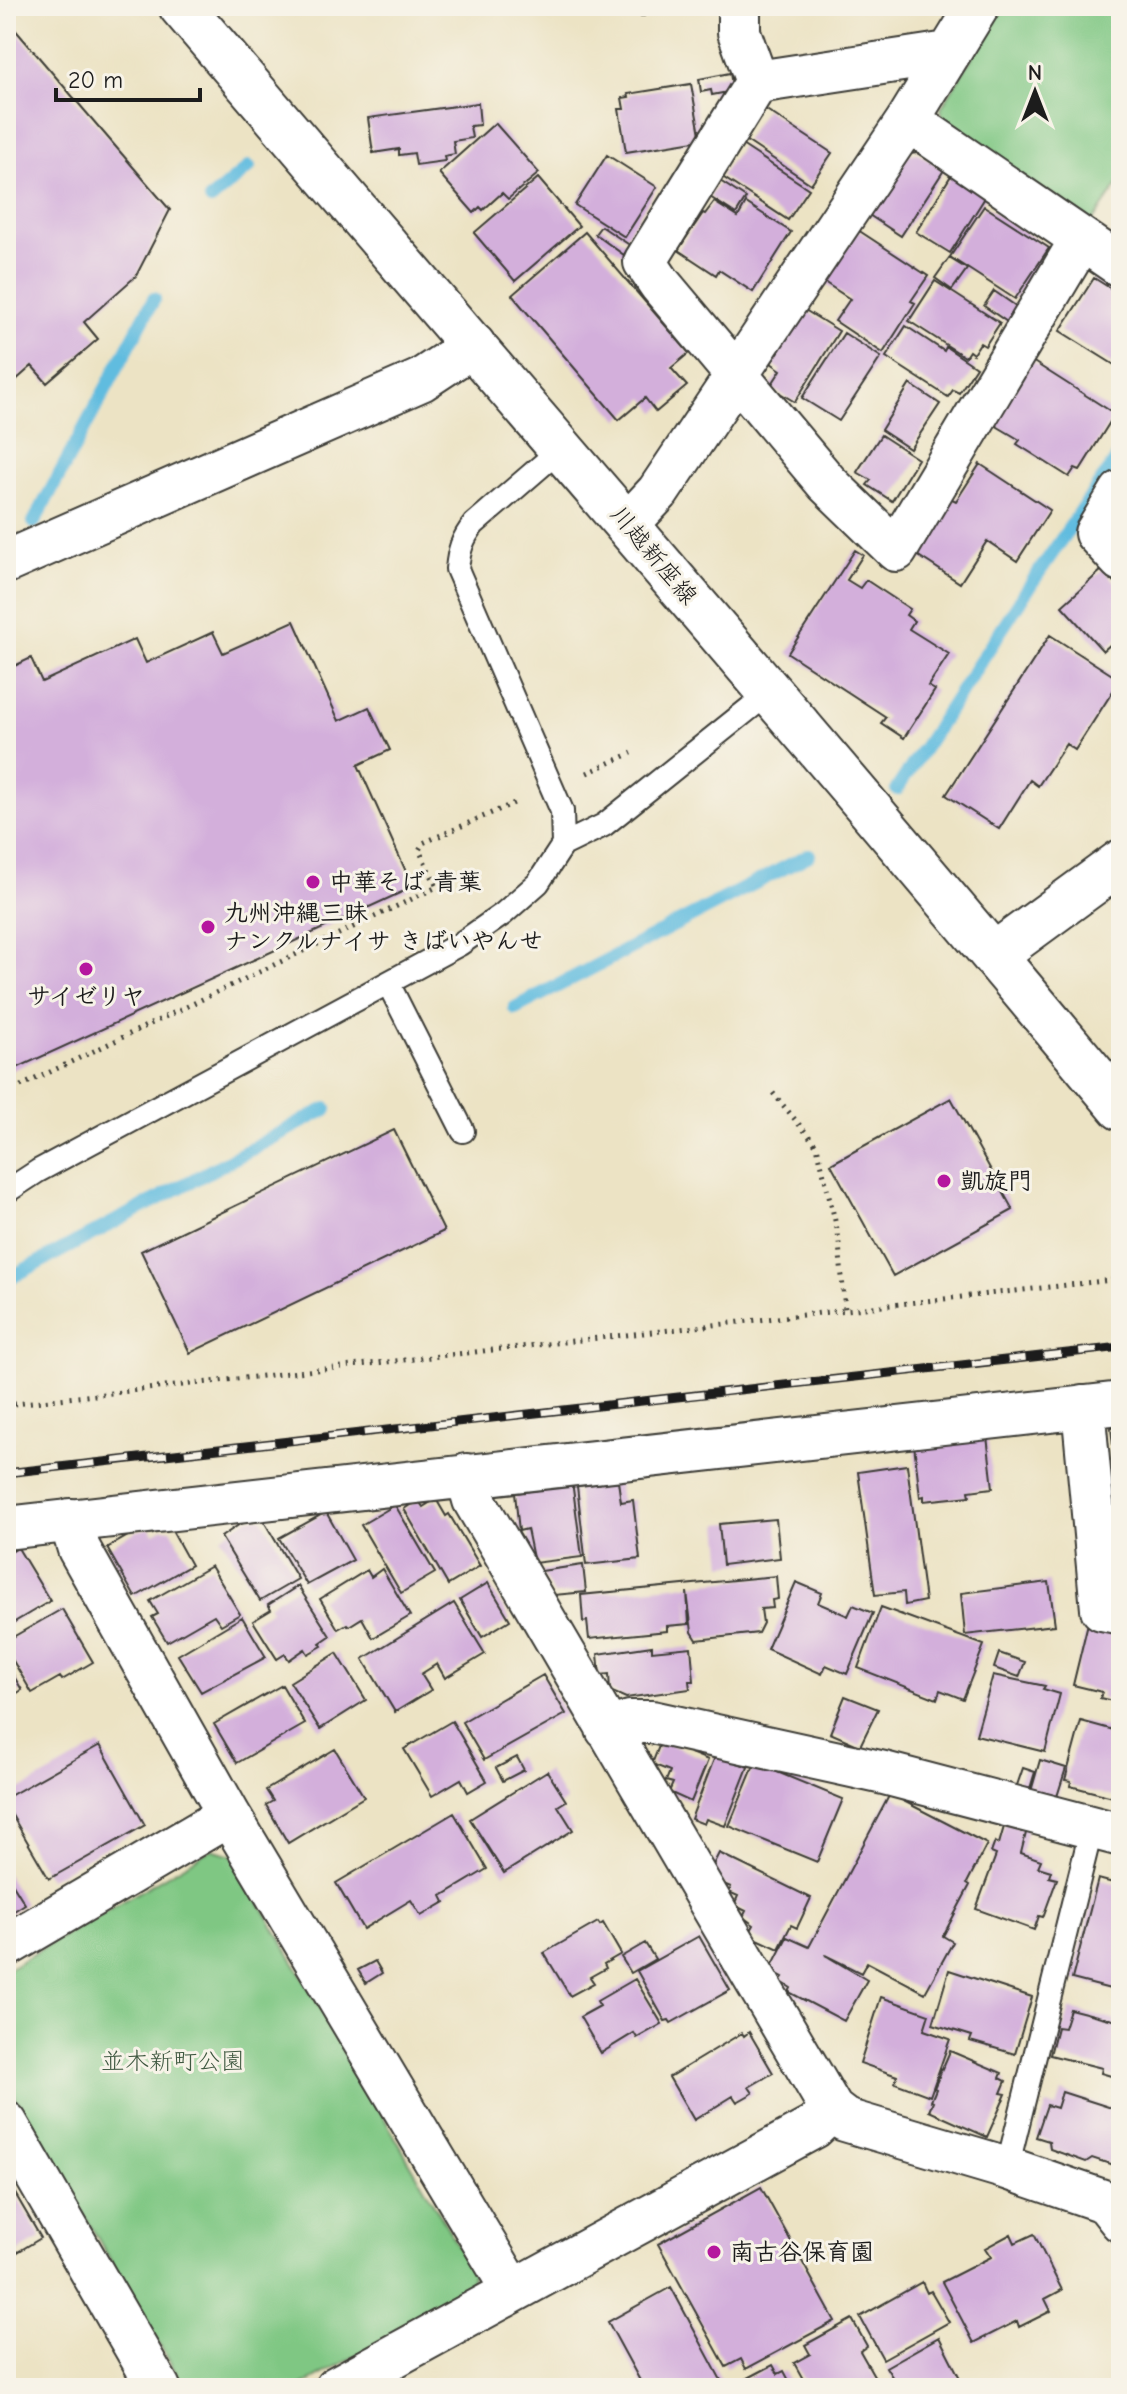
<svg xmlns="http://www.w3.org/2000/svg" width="1127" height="2394" font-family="'Comic Neue','Klee One',sans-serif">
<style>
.green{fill:#7fc783;stroke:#4e7250;stroke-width:2}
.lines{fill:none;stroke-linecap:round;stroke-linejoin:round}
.stream{stroke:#61bcdf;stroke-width:14}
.building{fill:#d3afdb}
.lane-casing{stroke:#3b3a35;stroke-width:26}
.street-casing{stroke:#3b3a35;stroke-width:46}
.secondary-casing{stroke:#3b3a35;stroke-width:48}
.path{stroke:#3b3a35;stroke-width:5;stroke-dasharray:2 6;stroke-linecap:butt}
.lane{stroke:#fff;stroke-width:22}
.street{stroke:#fff;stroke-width:42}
.secondary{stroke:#fff;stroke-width:44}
.rail-casing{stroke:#1c1c1c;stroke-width:9}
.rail{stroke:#f7f3e8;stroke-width:6;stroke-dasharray:18;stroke-linecap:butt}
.poi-dot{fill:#b5179e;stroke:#f7f3e8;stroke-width:3}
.labels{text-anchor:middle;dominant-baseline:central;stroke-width:6;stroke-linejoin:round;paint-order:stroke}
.street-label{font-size:24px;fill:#1c1c1c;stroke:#f7f3e8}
.poi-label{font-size:24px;font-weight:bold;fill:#1c1c1c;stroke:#f7f3e8;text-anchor:start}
.park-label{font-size:24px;fill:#3f5840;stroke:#f7f3e8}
</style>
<rect width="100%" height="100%" fill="#f7f3e8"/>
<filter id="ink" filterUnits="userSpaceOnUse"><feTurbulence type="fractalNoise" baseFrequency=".0125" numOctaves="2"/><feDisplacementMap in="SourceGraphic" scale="16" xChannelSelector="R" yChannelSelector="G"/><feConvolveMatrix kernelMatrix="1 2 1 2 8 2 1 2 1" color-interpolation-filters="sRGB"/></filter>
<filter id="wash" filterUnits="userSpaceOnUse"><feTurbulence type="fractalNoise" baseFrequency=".006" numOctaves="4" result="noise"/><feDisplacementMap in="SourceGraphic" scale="32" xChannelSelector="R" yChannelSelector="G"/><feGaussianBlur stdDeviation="1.8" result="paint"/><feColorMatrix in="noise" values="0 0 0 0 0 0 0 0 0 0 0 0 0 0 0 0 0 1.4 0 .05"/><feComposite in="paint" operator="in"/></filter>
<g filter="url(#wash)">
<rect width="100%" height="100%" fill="#ece3c4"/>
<!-- green -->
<path class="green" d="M1004,6H1121V180L1092,222L944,129L941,108Z
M212,1849L232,1855L472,2270L469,2292L298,2388H185L6,2081V1970Z"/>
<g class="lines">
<!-- stream -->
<path class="stream" d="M211,199L249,167
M34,522L154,299
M897,789L1033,581L1121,453
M515,1008L809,855
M6,1280L326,1109"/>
</g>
<g id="blocks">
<!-- building -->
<path class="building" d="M608,6H624V16H608Z
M629,6H644V16H629Z
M6,19L170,210L136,276L84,322L98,339L47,383L32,366L6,389Z
M730,73L733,91L712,95L711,90L701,92L699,79Z
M691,84L701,140L626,152L619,109H624L622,98L629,97L628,94Z
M478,103L480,125L470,126L472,138L453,141L455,154L444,156L445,161L416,165L414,153L399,155V149L373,153L368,118Z
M765,109L832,153L811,184L745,140Z
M495,123L539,173L508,199L502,193L483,210L480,207L474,213L439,173Z
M742,145L809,189L788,220L721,176Z
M918,153L944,170L901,236L869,215L909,154Z
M607,155L657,187L625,237L575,205Z
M952,174L986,196L950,253L916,232Z
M538,178L579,226L515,281L474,233Z
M720,181L746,198L736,214L710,197Z
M714,202L738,217L746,203L791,232L753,292L719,270L716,275L678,250L703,213L705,214Z
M984,206L1049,248L1015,299L950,257Z
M601,226L631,246L624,255L595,234Z
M858,230L928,276L911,301L915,303L883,353L835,321L850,299L824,282Z
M585,232L689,353L671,368L687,386L656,412L645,398L619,420L512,295Z
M949,258L967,269L952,290L935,278Z
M1094,278L1121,295V369L1060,331Z
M935,281L1000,323L985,346L980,343L973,354L969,351L965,357L909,321Z
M994,291L1023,311L1013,326L984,306Z
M805,310L839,331L795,402L770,387L781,370L771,363Z
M906,326L944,351L946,347L976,367L959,393L953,390L948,397L886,357Z
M844,333L881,357L839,421L802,398Z
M1032,361L1115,414L1080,470L1075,468L1069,477L1017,444L1020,440L993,424Z
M910,384L940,404L910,449L881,430Z
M881,435L918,459L892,501L867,485L871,480L857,472Z
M980,464L1050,510L1017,561L987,541L960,583L914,553L950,498L956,501Z
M855,550L863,555L847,580L860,588L866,580L910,609L906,615L914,621L909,629L949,654L928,686L935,690L904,738L881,723L886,717L788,653Z
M1103,569L1121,589V635L1103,651L1062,606Z
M294,621L339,721L369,707L390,750L358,765L413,887L6,1073V670L31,658L42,682L135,639L146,663L213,632L223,653Z
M1050,635L1120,680L1075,750L1066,744L1038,786L1030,780L999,829L946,795Z
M951,1098L1013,1210L893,1276L831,1164Z
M394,1130L444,1231L190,1353L141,1251Z
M1121,1426V1496H1119L1111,1428Z
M987,1436L993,1488L969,1491L970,1496L924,1501V1496L920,1497L914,1444Z
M907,1465L925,1601L905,1605L904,1592L875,1595L858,1472Z
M572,1481L582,1557L534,1563L527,1529L519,1531L515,1493L547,1489L546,1484Z
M618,1481L621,1502L633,1500L640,1559L586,1565L577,1486Z
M436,1499L446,1516L449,1514L480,1566L448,1585L404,1509L418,1500L423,1507Z
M395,1505L435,1573L401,1593L361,1525Z
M326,1512L353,1560L307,1585L279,1538Z
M249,1518H262L298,1579L260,1601L221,1537Z
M776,1519L780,1558L723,1565L719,1524Z
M150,1528L153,1534L163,1528L171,1529L191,1565L135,1597L107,1548L137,1531Z
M18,1548L50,1601L6,1627V1555Z
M583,1565L586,1592L554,1595L541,1571Z
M211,1566L240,1614L221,1625L214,1615L167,1642L152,1617L158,1614L150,1601Z
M382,1569L410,1616L373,1638L362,1618L349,1626L347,1624L338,1629L320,1599L367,1570L371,1577Z
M776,1576L778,1599L772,1600L773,1608L761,1609L763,1623L758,1633L697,1640L692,1632L687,1592L689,1624L667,1626V1631L589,1639L587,1621L583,1622L581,1595Z
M796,1582L822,1593L818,1603L848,1616L853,1605L873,1613L847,1674L826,1665L822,1674L767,1649Z
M1049,1582L1055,1625L965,1635L961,1593Z
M488,1583L510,1620L482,1637L460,1600Z
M298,1586L330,1636L320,1643L322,1646L308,1654L305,1649L289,1660L285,1654L277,1659L253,1621L271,1610L268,1605Z
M454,1603L485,1654L445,1678L437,1664L421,1674L431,1690L395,1712L363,1659Z
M881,1607L984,1645L963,1699L940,1690L937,1699L858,1668Z
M62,1609L93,1662L62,1680L60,1677L32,1693L6,1649V1641Z
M242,1617L266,1657L201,1692L178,1655Z
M1088,1623L1121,1631V1703L1100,1698L1102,1692L1073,1685Z
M652,1646V1651L691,1647L694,1681H689L690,1689L626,1698L610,1691L609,1674L600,1675L598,1654Z
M337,1653L366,1700L320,1729L290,1682Z
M999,1653L1025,1662L1019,1677L994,1668Z
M6,1663L22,1690L6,1700Z
M543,1675L566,1714L484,1760L462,1722Z
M993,1675L1045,1686L1043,1689L1060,1694L1045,1752L976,1735Z
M282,1685L305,1724L237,1763L214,1724Z
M845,1696L878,1709L860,1746L830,1733Z
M452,1721L487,1781L468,1792L461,1779L432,1796L404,1749Z
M1081,1721L1121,1732V1794L1114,1792L1113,1797L1070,1786L1071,1781L1065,1780Z
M661,1741L708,1760L691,1802L669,1792L673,1783L666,1781L670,1771L652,1764Z
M100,1745L145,1825L49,1879L6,1805V1798Z
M335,1749L364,1797L288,1843L266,1805L273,1801L266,1790Z
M716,1754L748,1767L725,1826L706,1819L704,1824L691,1819Z
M517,1757L524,1770L503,1781L496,1768Z
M1040,1760L1066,1768L1055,1803L1030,1795Z
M755,1763L843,1799L817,1862L729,1826Z
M1023,1768L1035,1772L1028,1795L1015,1791Z
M547,1771L566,1801L558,1806L573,1830L504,1873L470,1819Z
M890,1794L987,1844L967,1883L970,1885L943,1936L953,1942L925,1993L867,1962L861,1973L825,1955L867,1980L844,2021L789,1992L791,1988L780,1981L783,1977L770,1970L787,1937L809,1947Z
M454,1813L487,1869L442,1896L445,1902L421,1916L411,1900L363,1929L336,1883Z
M1005,1823L1027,1829L1021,1853L1041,1860L1038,1867L1051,1871L1049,1877L1057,1879L1043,1917L1039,1916L1034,1930L976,1909L996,1855L991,1853L995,1842L999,1844Z
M719,1853L811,1898L797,1928L791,1925L779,1949L751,1936L750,1932L754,1925L743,1917L746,1911L734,1905L738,1896L729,1892L731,1887L721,1883L712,1867Z
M6,1873L25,1904L6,1916Z
M1098,1879L1121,1885V1998L1116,1996L1118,1991L1072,1979Z
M598,1922L600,1925L603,1923L621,1954L604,1964L606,1968L590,1977L594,1983L570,1996L544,1953Z
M699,1936L730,1990L671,2023L669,2020L665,2021L637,1971Z
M645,1943L655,1959L631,1973L621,1957Z
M375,1961L382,1973L366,1983L358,1970Z
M949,1970L1032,1997L1015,2054L970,2041L972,2036L933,2024Z
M635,1979L662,2024L637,2038L634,2033L601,2053L580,2017L600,2006L597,2001Z
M881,1997L929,2014L924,2030L950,2039L930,2096L895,2083L897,2076L860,2063Z
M1070,2009L1121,2022V2079L1101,2073L1102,2068L1050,2055L1057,2027L1064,2028Z
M749,2032L773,2073L749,2087L753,2093L737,2102L733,2096L694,2120L669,2077L742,2033L744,2036Z
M950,2051L1002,2073L1000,2078L1006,2081L1001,2093L1006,2094L987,2137L929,2111L933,2102L931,2101L936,2089L934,2088Z
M1062,2092L1121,2111V2146L1113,2165L1092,2158L1086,2162L1050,2149L1049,2141L1036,2137L1047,2105L1057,2108Z
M6,2178L41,2238L6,2259Z
M761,2187L835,2321L746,2369L741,2359L726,2367L658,2244Z
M1011,2234L1015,2243L1034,2234L1062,2290L1045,2299L1051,2311L1019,2327L1017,2321L974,2343L942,2282L991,2257L985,2248Z
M922,2282L927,2293L931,2291L949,2322L883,2359L860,2317Z
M671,2287L722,2382L711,2388H644L608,2322Z
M852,2319L867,2346L860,2351L881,2388H808L794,2363L810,2354L805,2345Z
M939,2337L965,2388H899L886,2367Z
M773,2365L778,2374L784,2371L793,2388H729Z"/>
</g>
</g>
<g filter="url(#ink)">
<use href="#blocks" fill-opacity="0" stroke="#3b3a35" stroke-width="2"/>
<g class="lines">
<!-- lane casing -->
<g class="lane-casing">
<path id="lane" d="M562,448L474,524C462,539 459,550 457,569L562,811L563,845
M388,983L463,1131
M6,1192L38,1171L460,944L503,914L538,883L563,845L604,825L770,692
M1007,2168L1092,1827"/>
</g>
<!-- street casing -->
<g class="street-casing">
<path id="street" d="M739,6V32L757,82
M948,53L757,82L645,262L660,284L827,483L896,550L1081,240
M908,120L1121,266
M1121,492L1096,533L1121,560
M628,524L658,492L908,120L978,6
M6,562L421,380L474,345
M1083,1407L1102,1609L1121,1613
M467,1475L474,1500L832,2110L845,2120L1007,2168L1106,2202L1121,2221
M70,1520L79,1549L229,1815L513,2291
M6,1528L1121,1403
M607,1729L630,1722H652L884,1773L1121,1835
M6,1946L229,1815
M6,2123L159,2388
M336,2388L814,2127L832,2110"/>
</g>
<!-- secondary casing -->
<g class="secondary-casing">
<path id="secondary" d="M181,6C494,373 812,736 1121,1108
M994,955L1121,862"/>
</g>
<!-- path -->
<path class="path" d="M587,773L632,753
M6,1093L437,887L419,850L423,843L519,801
M773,1093L817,1146L838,1233L845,1310
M6,1405L1121,1279"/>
<!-- lane -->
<use href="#lane" class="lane"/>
<!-- street -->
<use href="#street" class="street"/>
<!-- secondary -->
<use href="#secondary" class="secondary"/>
<!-- rail casing -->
<g class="rail-casing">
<path id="rail" d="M6,1473L1121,1347"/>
</g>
<!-- rail -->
<use href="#rail" class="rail"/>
</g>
</g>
<!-- markers -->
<g class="poi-dot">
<circle cx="313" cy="882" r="8"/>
<circle cx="208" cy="927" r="8"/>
<circle cx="86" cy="969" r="8"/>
<circle cx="944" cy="1181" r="8"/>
<circle cx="714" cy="2252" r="8"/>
</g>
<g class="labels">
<!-- street labels -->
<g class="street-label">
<text transform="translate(654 555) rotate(50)">川越新座線</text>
</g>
<!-- poi labels -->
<g class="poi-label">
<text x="329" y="882">中華そば 青葉</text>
<text x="224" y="913">九州沖縄三昧<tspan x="224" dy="28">ナンクルナイサ きばいやんせ</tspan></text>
<text x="86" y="996" text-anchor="middle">サイゼリヤ</text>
<text x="960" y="1181">凱旋門</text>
<text x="730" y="2252">南古谷保育園</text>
</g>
<!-- park labels -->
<g class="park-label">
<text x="173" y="2061">並木新町公園</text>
</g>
</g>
<!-- margin -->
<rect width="1127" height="2394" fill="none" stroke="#f7f3e8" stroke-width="32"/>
<!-- north arrow -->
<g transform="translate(1035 92)" stroke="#f7f3e8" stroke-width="6" paint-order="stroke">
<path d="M0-6L14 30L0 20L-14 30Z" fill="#1c1c1c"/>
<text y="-12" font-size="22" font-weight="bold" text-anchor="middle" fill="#1c1c1c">N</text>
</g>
<!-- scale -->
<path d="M56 88v12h144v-12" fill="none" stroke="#1c1c1c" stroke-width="4"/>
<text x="68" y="88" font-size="24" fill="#1c1c1c" stroke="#f7f3e8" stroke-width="6" paint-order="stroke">20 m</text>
</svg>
